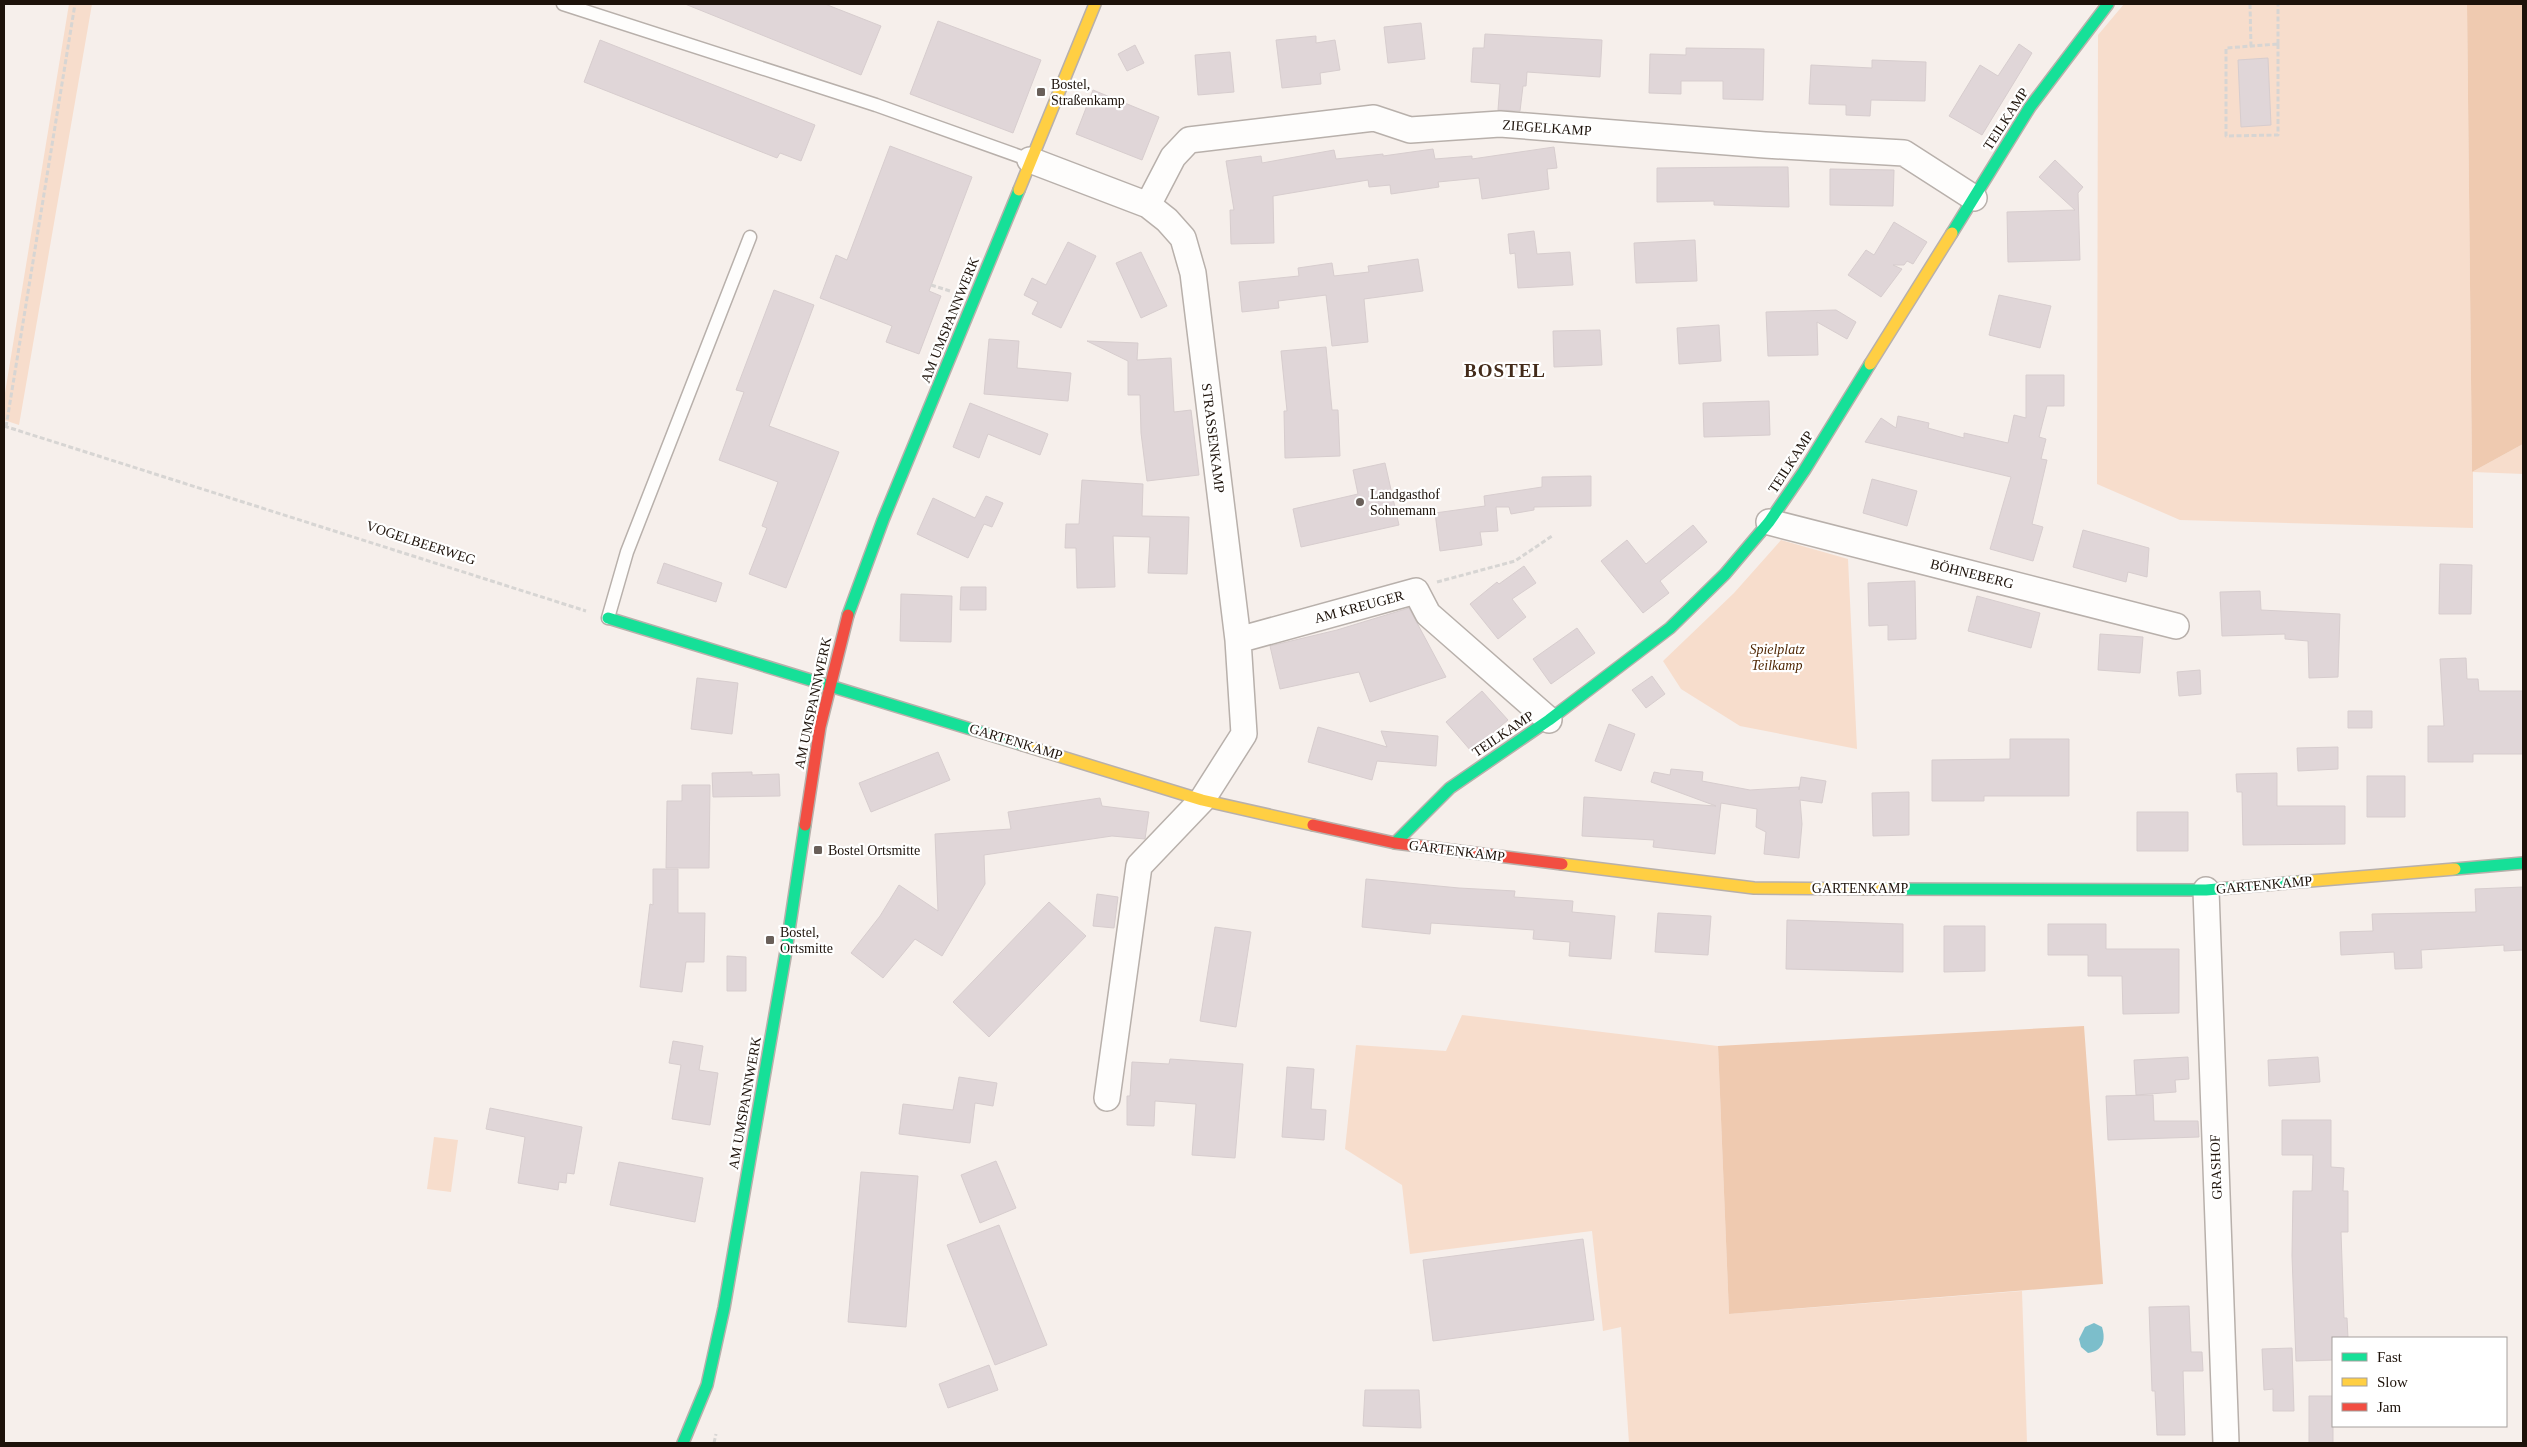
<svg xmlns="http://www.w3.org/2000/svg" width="2527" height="1447" font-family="Georgia,serif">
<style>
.green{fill:#f7ddcc}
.forest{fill:#efcab0}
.water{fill:#7cbecb}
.building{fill:#e0d6d8;stroke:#d7cdce}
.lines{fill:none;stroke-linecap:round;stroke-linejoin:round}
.lane-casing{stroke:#b8b0ab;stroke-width:15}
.street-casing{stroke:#b8b0ab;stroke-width:28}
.fast-casing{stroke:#b8b0ab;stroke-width:14}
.slow-casing{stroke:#b8b0ab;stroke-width:14}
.jam-casing{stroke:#b8b0ab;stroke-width:14}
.path{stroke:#d7d5d3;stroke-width:3;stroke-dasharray:5 2.5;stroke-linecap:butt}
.lane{stroke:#fefdfc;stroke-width:12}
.street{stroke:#fefdfc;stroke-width:25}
.fast{stroke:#16e098;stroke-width:11}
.slow{stroke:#ffcf43;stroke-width:11}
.jam{stroke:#f24e42;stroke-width:11}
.poi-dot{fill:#695f59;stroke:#fff;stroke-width:2}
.labels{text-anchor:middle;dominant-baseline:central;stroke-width:4.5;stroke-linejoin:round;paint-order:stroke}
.poi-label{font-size:14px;fill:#1d120a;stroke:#fff;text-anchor:start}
.street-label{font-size:14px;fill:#1d120a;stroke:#fff}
.park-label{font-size:14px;font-style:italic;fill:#512906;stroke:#fff}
.district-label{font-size:19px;font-weight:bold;letter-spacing:1px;fill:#432b1a;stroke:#fff}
</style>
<rect width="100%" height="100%" fill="#f6efeb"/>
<!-- green -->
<path class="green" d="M69,4H92L19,425L4,420V399Z
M2124,4H2467L2472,472L2523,444V474L2473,472V528L2180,520L2097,484L2098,35Z
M1781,540L1848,559L1857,749L1740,726L1681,689L1663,661L1734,593Z
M1462,1015L1718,1046L1729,1314L2022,1291L2027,1443H1629L1621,1327L1603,1331L1592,1231L1410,1254L1402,1185L1345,1149L1356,1045L1446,1051Z
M434,1137L458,1140L451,1192L427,1189Z"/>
<!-- forest -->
<path class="forest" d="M2467,4H2523V444L2472,472Z
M2084,1026L2103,1284L1729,1314L1718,1046Z"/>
<!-- water -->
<path class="water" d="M2094,1323L2102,1327C2106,1340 2103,1351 2088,1353L2081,1347L2079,1339L2085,1327Z"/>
<!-- building -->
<path class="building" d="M685,4H825L881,26L861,75Z
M938,21L1041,60L1013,133L910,94Z
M1421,23L1425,59L1388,63L1384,27Z
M1485,34L1602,40L1600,77L1527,72L1526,86H1523L1520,111L1498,110L1500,84L1471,82L1473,48H1484Z
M1316,36V43L1335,40L1340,70L1320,73L1321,84L1282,88L1276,40Z
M600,40L815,125L801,161L780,153L777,158L584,82Z
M2019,44L2032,53L1982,135L1949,116L1980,65L1998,76Z
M1135,45L1144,63L1127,71L1118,54Z
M1686,48L1764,49L1763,100L1723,99V81H1681V94L1649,93L1650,54L1686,55Z
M1230,52L1234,92L1198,95L1195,55Z
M2268,58L2271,125L2241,127L2238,60Z
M1872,60L1926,62L1925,101L1871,100L1870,116L1846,115V105L1809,104L1811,65L1872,68Z
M1093,90L1159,117L1142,160L1076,134Z
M890,146L972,177L929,291L941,296L919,354L886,342L892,326L820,298L836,255L847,260Z
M1554,147L1557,168L1547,169L1549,189L1482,199L1479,178L1438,182L1439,187L1391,194L1390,185L1369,187L1368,180L1273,196L1274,243L1231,244L1230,210H1234L1226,161L1261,156L1262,163L1334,150L1336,159L1383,154V156L1433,149L1435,159L1472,156V159Z
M2055,160L2083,187L2078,193L2080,260L2008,262L2007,212L2075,210L2039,177Z
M1758,167H1788L1789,207L1714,205V201L1657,202V168Z
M1830,169L1894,170L1893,206L1830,205Z
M1894,222L1927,242L1913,264L1907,261L1904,265H1893L1902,269L1881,297L1848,275L1866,250L1874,255Z
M1534,231L1537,254L1570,252L1573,285L1518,288L1515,253L1510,254L1508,234Z
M1695,240L1697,281L1636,283L1634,243Z
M1068,242L1096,256L1061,328L1032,314L1038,302L1024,295L1032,278L1046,285Z
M1141,252L1167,306L1141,318L1116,263Z
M1418,259L1423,291L1364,299L1368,342L1332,346L1326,295L1278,301L1279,308L1242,312L1239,282L1299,276L1298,268L1332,263L1334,276L1369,272L1368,266Z
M774,290L814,305L769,426L839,452L786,588L749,574L767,528L762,526L778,482L719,460L744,392L736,390Z
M1999,295L2051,306L2040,348L1989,335Z
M1836,310L1856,322L1847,339L1817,322L1818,355L1768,356L1766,312Z
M1719,325L1721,361L1679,364L1677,328Z
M1600,330L1602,365L1554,367L1553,331Z
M989,339L1019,341L1017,368L1071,373L1068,401L984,394Z
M1087,341L1138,343L1137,360L1171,358L1174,412L1191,410L1199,475L1147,481L1141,433L1140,395H1128V361Z
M1326,347L1332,410H1338L1340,456L1285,458L1284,411H1287L1281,351Z
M2026,375H2064V406H2047L2039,437L2046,439L2041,459L2047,460L2032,524L2043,527L2033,561L1990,549L2011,477L1865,442L1881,418L1896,428L1898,416L1929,423L1928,428L1964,438V433L2008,443L2014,415L2026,418Z
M1769,401L1770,435L1704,437L1703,403Z
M970,403L1048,434L1040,455L988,434L979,458L953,447Z
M1385,463L1399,525L1301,547L1293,509L1358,494L1353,470Z
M1591,476V506L1534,507V510L1511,514L1509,507H1496L1498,531L1480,532L1482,545L1440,551L1435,513L1485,506L1484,496L1542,487V477Z
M1872,479L1917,491L1907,526L1863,513Z
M1082,480L1143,484L1142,516L1189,517L1187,574L1148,573L1150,537L1113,536L1115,587L1077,588L1076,548H1065L1066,524H1079Z
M986,496L1003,503L992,527L984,524L968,558L917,534L933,498L975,518Z
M1693,525L1707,542L1660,581L1669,593L1643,613L1601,561L1627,540L1646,564Z
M2083,530L2149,548L2147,577L2128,572L2126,582L2073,567Z
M664,563L722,583L716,602L657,583Z
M2440,564L2472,565L2471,614H2439Z
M1524,566L1536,583L1512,599L1526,617L1498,639L1470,604L1497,582L1499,584Z
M1915,581L1916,639L1888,640V625L1869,626L1868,583Z
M961,587H986V610H960Z
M2260,591L2261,610L2340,614L2338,677L2309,678L2308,641L2285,639V634L2222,636L2220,592Z
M901,594L952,596L951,642L900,641Z
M1977,596L2040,613L2031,648L1968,631Z
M1409,608L1446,677L1370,702L1359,672L1280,689L1270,646L1337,630Z
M1577,628L1595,653L1551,684L1533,659Z
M2100,634L2143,637L2140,673L2098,670Z
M2466,658L2467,679H2478L2479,691H2523V754H2473V762H2428V726H2444L2440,659Z
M2200,670L2201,694L2179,696L2177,672Z
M1652,676L1665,694L1646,708L1632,690Z
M697,678L738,683L732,734L691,729Z
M1482,691L1508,720L1471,751L1446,722Z
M2348,711H2372V728H2348Z
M1609,724L1635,734L1621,771L1595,761Z
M1318,727L1387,747L1381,731L1438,736L1436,766L1377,761L1372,780L1308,762Z
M2010,739H2069V796H1984V801H1932V760L2010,759Z
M2338,747V769L2298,771L2297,748Z
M938,752L950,780L871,812L859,783Z
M1671,769L1703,772L1702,781L1750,790L1799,787V790L1801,777L1826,781L1822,803L1800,800L1802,824L1799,858L1764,854L1766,832L1756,827L1757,809L1721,803L1715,854L1653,847L1654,840L1582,836L1584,797L1716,806L1651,782L1654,772L1670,775Z
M752,772V775L779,774L780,796L713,797L712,773Z
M2277,773V806H2345V844L2243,845L2242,792H2237L2236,774Z
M2367,776H2405V817H2367Z
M682,785H710L709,868H666L667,801H682Z
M1909,792V835L1873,836L1872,793Z
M1100,798L1102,806L1149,812L1145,839L1112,836L984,855L985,884L942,956L915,939L883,978L851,953L880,916L899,885L938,911L935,834L1011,829L1008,812Z
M2137,812H2188V851H2137Z
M653,869H678V913H705L704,962H686L682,992L640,987L650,904L653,905Z
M1366,879L1459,888L1515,891L1514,897L1573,901L1572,912L1615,916L1611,959L1569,956L1570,942L1533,939L1534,930L1431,923L1430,934L1362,927Z
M2523,887V950L2504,951V945L2421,950L2422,968L2395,969L2394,952L2341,955L2340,932L2373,931L2372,914L2476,912L2475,889Z
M1097,894L1118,897L1114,928L1093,926Z
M1049,902L1086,936L989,1037L953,1002Z
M1658,913L1711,916L1708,955L1655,952Z
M1787,920L1903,924V972L1786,969Z
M2048,924H2106V949H2179V1013L2123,1014L2122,976H2088V955H2048Z
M1944,926H1985V971L1944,972Z
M1215,927L1251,932L1236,1027L1200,1021Z
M727,956L746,957V991H727Z
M673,1041L703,1046L699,1070L718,1073L710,1125L672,1119L681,1065L669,1063Z
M2188,1057L2189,1079L2175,1080L2176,1092L2136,1095L2134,1060Z
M2318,1057L2320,1082L2269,1086L2268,1060Z
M1170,1059L1243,1064L1235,1158L1192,1155L1196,1104L1155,1101L1154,1126L1127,1125V1096H1130L1132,1062L1169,1064Z
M1287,1067L1314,1069L1311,1109L1326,1110L1324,1140L1282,1137Z
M959,1077L997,1083L993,1106L975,1103L970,1143L899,1134L903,1104L953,1110Z
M2153,1095L2154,1121H2198L2199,1137L2108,1140L2106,1096Z
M490,1108L582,1127L574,1174L567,1173L566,1183L559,1182L558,1190L518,1183L525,1137L486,1129Z
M2282,1120H2331V1167L2344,1168L2343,1191H2348V1232H2341L2344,1318H2347L2348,1338H2333V1360L2296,1361L2292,1256L2293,1191H2312L2313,1155H2282Z
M996,1161L1016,1208L980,1223L961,1175Z
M619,1162L703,1178L695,1222L610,1205Z
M861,1172L918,1176L906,1327L848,1322Z
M999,1225L1047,1345L995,1365L947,1245Z
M1583,1239L1594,1320L1433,1341L1423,1260Z
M2189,1306L2191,1352H2202L2203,1371H2183L2185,1435H2157L2155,1391H2152L2149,1307Z
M2292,1348L2294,1411H2273V1389L2264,1390L2262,1349Z
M989,1365L998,1390L948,1408L939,1384Z
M1365,1390H1419L1421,1428L1363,1426Z
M2309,1396H2333V1443H2309Z"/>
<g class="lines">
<!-- lane casing -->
<g class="lane-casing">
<path id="lane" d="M563,4L876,105L1030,160
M608,618L627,552L750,237"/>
</g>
<!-- street casing -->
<g class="street-casing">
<path id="street" d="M1030,160L1148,205L1167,220L1183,238L1193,273L1238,640L1244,734L1202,800L1139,866L1107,1098
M1148,205L1173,157L1189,140L1374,118L1410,130L1500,124L1765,145L1904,153L1974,198
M1769,522L2176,626
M1238,640L1416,591L1428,614L1549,720
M2206,890L2226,1443"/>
</g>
<!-- fast casing -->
<g class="fast-casing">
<path id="fast" d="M1952,233L2030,107L2108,4
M848,615L883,520L1019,190
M608,618L1023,745
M1395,843L1450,788L1549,720L1670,628L1725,574L1769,522L1804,471L1870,364
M2455,869L2523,863
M1884,889L2206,890L2298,882
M683,1443L707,1385L724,1308L786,951L805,825"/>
</g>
<!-- slow casing -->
<g class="slow-casing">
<path id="slow" d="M1019,190L1095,4
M1870,364L1952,233
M1023,745L1202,800L1313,825
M1562,864L1754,888L1884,889
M2298,882L2455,869"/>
</g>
<!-- jam casing -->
<g class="jam-casing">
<path id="jam" d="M805,825L820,727L848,615
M1313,825L1395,843L1562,864"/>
</g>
<!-- path -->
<path class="path" d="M2250,4L2251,47
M2278,44V135L2226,136V48Z
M2278,44V4
M931,285L950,291
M4,426L586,611
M6,427L75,4
M1437,582L1515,561L1552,536
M714,1443L716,1434"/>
<!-- lane -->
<use href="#lane" class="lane"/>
<!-- street -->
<use href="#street" class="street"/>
<!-- fast -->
<use href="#fast" class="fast"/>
<!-- slow -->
<use href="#slow" class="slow"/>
<!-- jam -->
<use href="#jam" class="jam"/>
</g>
<!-- markers -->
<g class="poi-dot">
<rect x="1036" y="87" width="10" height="10" rx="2.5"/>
<circle cx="1360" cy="502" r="5"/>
<rect x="813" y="845" width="10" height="10" rx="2.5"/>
<rect x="765" y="935" width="10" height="10" rx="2.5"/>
</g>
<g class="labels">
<!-- poi labels -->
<g class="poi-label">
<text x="1051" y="84">Bostel,<tspan x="1051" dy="16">Straßenkamp</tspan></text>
<text x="1370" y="494">Landgasthof<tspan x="1370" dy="16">Sohnemann</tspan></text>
<text x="828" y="850">Bostel Ortsmitte</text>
<text x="780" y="932">Bostel,<tspan x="780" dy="16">Ortsmitte</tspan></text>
</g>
<!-- street labels -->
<g class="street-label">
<text transform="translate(2006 119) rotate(-57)">TEILKAMP</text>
<text transform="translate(1547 128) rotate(4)">ZIEGELKAMP</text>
<text transform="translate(950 320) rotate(-68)">AM UMSPANNWERK</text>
<text transform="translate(1213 438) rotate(83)">STRASSENKAMP</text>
<text transform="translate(1791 462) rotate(-57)">TEILKAMP</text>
<text transform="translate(421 543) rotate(18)">VOGELBEERWEG</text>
<text transform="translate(1972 574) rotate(14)">BÖHNEBERG</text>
<text transform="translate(1359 607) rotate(-15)">AM KREUGER</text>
<text transform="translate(813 703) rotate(-78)">AM UMSPANNWERK</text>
<text transform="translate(1503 734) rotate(-34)">TEILKAMP</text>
<text transform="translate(1016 742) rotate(17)">GARTENKAMP</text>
<text transform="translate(1457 851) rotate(7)">GARTENKAMP</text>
<text transform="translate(2264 885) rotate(-5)">GARTENKAMP</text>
<text x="1860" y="888">GARTENKAMP</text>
<text transform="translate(745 1103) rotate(-80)">AM UMSPANNWERK</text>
<text transform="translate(2216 1167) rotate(-92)">GRASHOF</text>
</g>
<!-- park labels -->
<g class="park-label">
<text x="1777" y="649">Spielplatz<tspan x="1777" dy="16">Teilkamp</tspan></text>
</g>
<!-- district labels -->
<g class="district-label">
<text x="1505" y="370">BOSTEL</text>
</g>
</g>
<!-- border -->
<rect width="2527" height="1447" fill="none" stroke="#1d120a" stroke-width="10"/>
<!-- legend -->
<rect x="2332" y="1337" width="175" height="90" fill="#ffffff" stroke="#a5a09d"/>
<rect x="2342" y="1353" width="25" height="8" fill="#16e098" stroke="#a5a09d"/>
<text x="2377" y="1362" font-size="15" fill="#1d120a">Fast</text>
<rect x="2342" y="1378" width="25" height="8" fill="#ffcf43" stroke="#a5a09d"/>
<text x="2377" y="1387" font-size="15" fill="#1d120a">Slow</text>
<rect x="2342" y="1403" width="25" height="8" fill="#f24e42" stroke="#a5a09d"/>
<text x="2377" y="1412" font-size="15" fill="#1d120a">Jam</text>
</svg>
